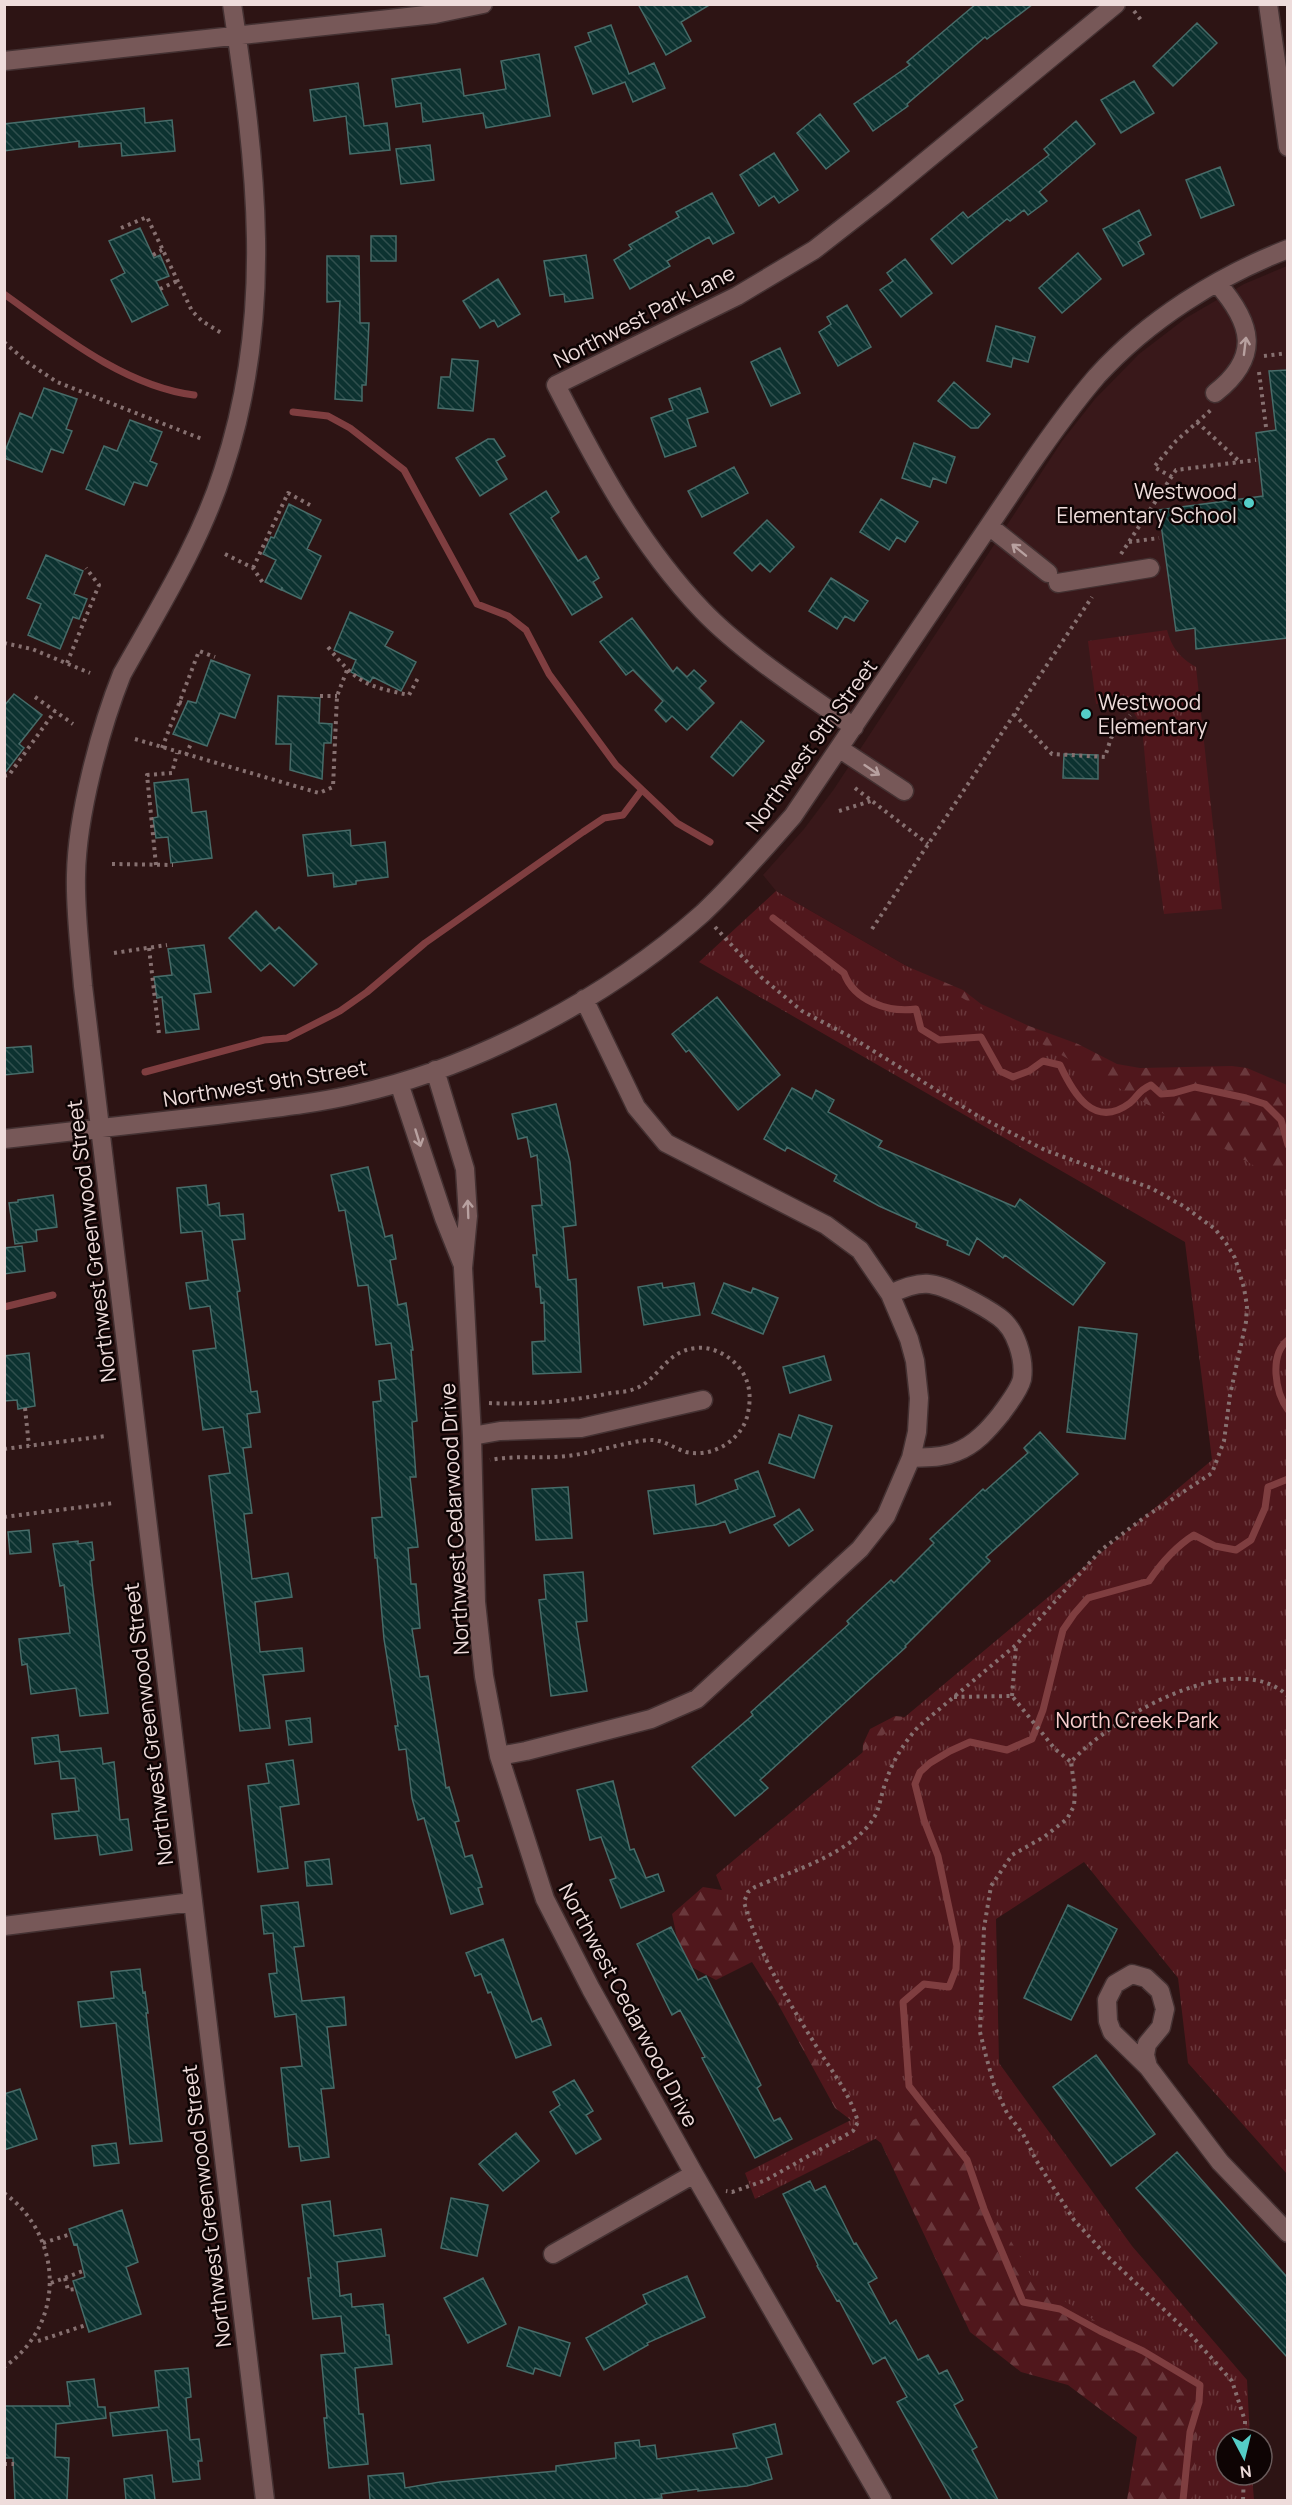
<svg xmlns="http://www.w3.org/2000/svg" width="1292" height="2505" font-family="Manrope,sans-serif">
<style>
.built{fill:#39181a}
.forest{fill:url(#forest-firs)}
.park{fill:url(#park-tufts)}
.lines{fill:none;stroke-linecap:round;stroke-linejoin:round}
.stream{stroke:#7f3e40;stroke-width:7}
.building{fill:url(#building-back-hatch);stroke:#476c69;stroke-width:1.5}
.minor-casing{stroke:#443132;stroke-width:21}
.path{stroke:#867070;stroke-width:4;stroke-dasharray:3 4.5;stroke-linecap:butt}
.minor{stroke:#775858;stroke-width:18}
.oneway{stroke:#b8a1a0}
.poi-dot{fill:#54cdc7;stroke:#0e0404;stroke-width:2}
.labels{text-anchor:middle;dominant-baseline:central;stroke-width:5;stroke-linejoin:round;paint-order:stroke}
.street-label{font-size:21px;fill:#eedcdb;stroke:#0e0404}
.poi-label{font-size:21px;fill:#eedcdb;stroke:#0e0404;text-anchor:end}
.park-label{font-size:21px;fill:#f7cdcd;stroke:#0e0404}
</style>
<defs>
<pattern id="forest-firs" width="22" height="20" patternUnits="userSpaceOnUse" patternTransform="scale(1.5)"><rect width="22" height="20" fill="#50171c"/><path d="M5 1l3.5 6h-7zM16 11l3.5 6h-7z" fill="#6a383c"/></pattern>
<pattern id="park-tufts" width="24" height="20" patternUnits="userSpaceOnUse" patternTransform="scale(1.5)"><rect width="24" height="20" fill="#50171c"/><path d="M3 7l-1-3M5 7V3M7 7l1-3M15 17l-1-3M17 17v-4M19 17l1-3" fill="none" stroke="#6a383c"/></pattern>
<pattern id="building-back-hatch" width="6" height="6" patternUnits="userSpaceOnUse" patternTransform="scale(1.5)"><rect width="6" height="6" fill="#0c3230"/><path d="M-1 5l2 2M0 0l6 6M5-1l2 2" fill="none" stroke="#304f4d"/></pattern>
</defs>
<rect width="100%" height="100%" fill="#2d1414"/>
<!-- built -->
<path class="built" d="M1287,266V1179L1279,1180L776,891L763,875L804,829L834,789L1062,441L1095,399L1139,354L1186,318L1244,284Z"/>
<!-- forest -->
<path class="forest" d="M899,963L963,990L981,1004L1029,1026L1078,1044L1117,1064L1140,1068L1232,1066L1247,1068L1287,1085V1247Z
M1287,1538L1058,1726L955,2038L1215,2382V2500H1127L1137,2437L1068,2385L1021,2372L970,2332L881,2143L835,2108L777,2002L752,1962L716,1980L682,1962L672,1914L703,1887L746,1894L862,1769L863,1744L870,1729L895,1716L915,1718Z"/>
<!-- park -->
<path class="park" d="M1167,630C1172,648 1179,657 1196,667L1222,909L1164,914L1150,812L1142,727L1127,700L1096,704L1088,641Z
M776,891L1279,1180L1287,1179V2174L1188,2063L1178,1978L1084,1862L996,1919L999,2063L1132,2246L1247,2380L1250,2439H1226V2475H1252L1254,2500H1192L1201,2390L1034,2281L935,2109L755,2199L745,2173L853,2119L742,1941L716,1875L1212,1460L1185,1242L699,962Z"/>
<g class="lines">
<!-- stream -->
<path class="stream" d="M4,294C60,334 124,386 194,395
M293,412L328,416L350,428L404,470L477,604L508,616L526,630L549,674L616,765L677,823L710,842
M773,918L844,973C854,1001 889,1013 916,1009L921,1029L939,1040L981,1037L1000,1071L1013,1077L1029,1071L1043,1061L1060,1065C1073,1093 1094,1130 1130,1103C1139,1096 1136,1092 1151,1085L1161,1094L1174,1093L1195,1087L1246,1098L1265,1104L1281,1120L1288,1145
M145,1072L264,1040L287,1038L340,1011L367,992L425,943L583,832L604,818L623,815L641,791
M4,1307L53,1295
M1288,1340C1269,1355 1275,1392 1288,1410
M1183,2500L1190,2432L1199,2402L1200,2385L1143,2351L1100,2331L1060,2309L1023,2302L984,2209L967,2160L909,2086L903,2002L924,1984L949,1987L956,1969L957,1946L938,1856L924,1820L915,1784L920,1772L930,1763L950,1751L970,1742L1007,1750L1032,1739L1043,1710L1063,1630L1074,1614L1088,1598L1149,1581C1162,1562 1175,1547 1194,1535L1215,1546L1236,1550L1251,1540L1265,1508L1268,1487L1288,1479"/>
</g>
<!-- building -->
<path class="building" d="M638,4H711L681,22L691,41L666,55Z
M976,4H1033L987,39L985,37L907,104L908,106L873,131L854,104L910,65L907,62Z
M1197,23L1217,43L1173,86L1153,66Z
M611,25L629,74L654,63L665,88L633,102L625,82L593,94L575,47L591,41L588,33Z
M539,54L550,116L486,128L483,113L423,122L421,103L396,107L392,79L460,69L464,96L506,89L501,61Z
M1134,81L1154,113L1121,133L1101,100Z
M358,83L364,126L387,123L390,150L350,154L346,116L314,121L310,90Z
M144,108L145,123L172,120L175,151L122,156L121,143L79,147V141L4,151V124Z
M820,114L849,151L826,169L797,133Z
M1076,121L1095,144L1039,192L1047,201L1028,215L1024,210L1010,221L1007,219L952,264L931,239L963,212L968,218L1049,155L1044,149Z
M430,145L434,180L401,184L396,149Z
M774,153L798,190L779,203L774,196L759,206L740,175Z
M1220,167L1234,205L1201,218L1186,180Z
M712,193L734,233L713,244L709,237L667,261L670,266L630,289L614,260L632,249L629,245L679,217L676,212Z
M1139,210L1151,235L1138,242L1144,254L1123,266L1103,229Z
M140,228L154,258L160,255L169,276L156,281L168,305L132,322L111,280L125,273L109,241Z
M371,236H396V261H371Z
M1078,253L1101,279L1062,313L1039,288Z
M586,255L593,298L565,302L564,294L550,296L544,261Z
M327,256H359L360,323H369L366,385H362V401L335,399L340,301L327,302Z
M905,259L932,293L901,317L880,290L893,281L887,273Z
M498,279L520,314L498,327L494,320L480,328L463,301Z
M847,305L871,347L838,366L819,332L831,324L827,317Z
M996,326L1035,337L1028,362L1013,358L1011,367L987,361Z
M780,348L800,393L771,406L751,362Z
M452,359L478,361L473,411L438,408L441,377H450Z
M1287,370V638L1196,649L1195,628L1176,631L1159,510L1263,496L1256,433L1276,430L1269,371Z
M954,382L990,414L978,428H971L938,401Z
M44,388L77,399L66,429L72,431L63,453L51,449L42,472L4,458V454L20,413L32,418Z
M700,388L708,412L687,419L696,446L665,457L651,418L673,410L669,399Z
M130,420L162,432L150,461L157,464L147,486L134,482L124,505L86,489L104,446L117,451Z
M488,439H494L505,456L496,461L507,479L480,496L456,458Z
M914,443L955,457L946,483L933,478L930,487L902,478Z
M734,467L748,493L702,517L688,491Z
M546,491L559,512L551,518L578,561L586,556L599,578L593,582L602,597L572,615L510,514Z
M881,499L918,522L905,542L897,537L889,550L860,532Z
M289,504L321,520L307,549L321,556L301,599L282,590V587L281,590L265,582L276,560L263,554L271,537L274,538Z
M767,520L794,547L770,572L760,563L752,571L734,553Z
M46,555L83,571L74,594L87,599L79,619L73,617L60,649L28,635L41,604L27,598Z
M831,578L868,601L854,621L845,616L837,629L809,611Z
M350,612L393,632L385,646L416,662L401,691L373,677L370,682L351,672L356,660L334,650Z
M632,618L673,672L677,667L687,677L694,670L706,681L699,688L714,703L687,730L672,716L666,722L655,710L663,701L633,670L626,675L600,642Z
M211,660L250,675L235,718L220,713L207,746L173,734L188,701L196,703Z
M14,694L42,715L19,744L24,748L4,774V706Z
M278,696L320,698L319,723L332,724L331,743H324L322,779L290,770L291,744H276Z
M741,721L764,741L733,776L711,757Z
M1064,754L1098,755V779L1063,778Z
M188,779L192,813L206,811L212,858L171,863L168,837L156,838L153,818L158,817L154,783Z
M350,830L351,846L385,842L388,877L356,881V884L334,887L333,873L308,876L303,835Z
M256,911L275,931L279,927L317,964L294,986L270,963L261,971L229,938Z
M204,945L211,992L194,994L199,1029L166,1033L162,997L157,998L154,977L172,975L168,949Z
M717,997L780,1075L738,1110L689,1050L686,1052L672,1034Z
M31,1046L33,1072L4,1075V1048Z
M792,1088L812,1099L816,1090L834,1100L828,1112L882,1141L878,1147L1015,1207L1020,1199L1105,1263L1073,1305L1005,1255L1003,1258L977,1238L969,1255L947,1245L948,1241L916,1227L917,1223L879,1206L834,1181L837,1175L787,1147L785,1151L764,1139Z
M556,1104L570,1162L576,1225L563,1227L568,1280L576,1279L581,1372L533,1374L532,1342L545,1341L544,1302L541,1303L540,1287H536L533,1255H537L532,1206L542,1205L537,1155L531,1157L527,1137L518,1139L512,1114Z
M368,1167L385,1237L392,1235L396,1259L390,1260L398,1305L406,1303L413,1350H411L417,1421L412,1422L416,1477H410L418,1547L408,1548L411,1584H416L420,1628L412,1629L420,1677L428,1676L446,1788L449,1787L459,1821L455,1822L465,1857L472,1855L482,1887L478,1888L483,1904L451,1914L424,1818L418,1820L412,1798L406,1749L399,1750L395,1726H398L384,1639L377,1558H375L372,1518L382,1517L373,1402L381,1401L379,1381L396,1379L391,1343L376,1345L368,1285L358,1286L345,1210L339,1211L331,1175Z
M206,1185L208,1205L219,1203L220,1216L243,1214L245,1239L232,1240L240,1291L237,1292L251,1392L257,1391L260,1412L247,1414L251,1447L243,1448L252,1513L244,1514L252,1579L288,1573L292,1597L255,1602L260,1652L302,1648L304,1671L263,1675L270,1728L240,1731L209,1476L230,1473L223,1427L203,1430L193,1351L216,1348L210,1306L190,1309L186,1283L208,1280L202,1231L181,1233L177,1188Z
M53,1195L57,1227L36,1230L37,1241L15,1244L9,1203L18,1202V1200Z
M22,1246L25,1271L4,1274V1248Z
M662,1283L663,1288L694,1283L700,1315L644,1325L638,1287Z
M724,1283L751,1293L753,1288L778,1298L763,1334L712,1313Z
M1079,1327L1137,1334L1125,1439L1067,1432Z
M29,1353L35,1406L18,1409L17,1400L4,1401V1356Z
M824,1356L831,1380L790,1393L783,1367Z
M799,1415L832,1426L814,1478L769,1463L779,1434L791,1438Z
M1040,1432L1078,1474L986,1557L990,1561L905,1646L906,1647L760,1780L768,1788L735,1816L692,1767L753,1715L751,1712L849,1624L847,1621L891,1580L894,1583L934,1543L930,1539L983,1489L985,1491L1028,1453L1024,1448Z
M758,1471L775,1516L730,1533L725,1521L716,1525L654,1534L648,1491L694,1485L696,1505L738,1489L735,1480Z
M568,1487L572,1538L536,1540L532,1489Z
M799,1509L813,1530L789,1546L774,1525Z
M29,1530L31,1552L10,1554L8,1532Z
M78,1541V1544L92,1542L94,1560L90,1561L92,1582L108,1713L80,1716L76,1688L31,1694L27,1664L22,1665L19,1639L70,1633L64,1585L60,1586L53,1544Z
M583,1572L587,1621L576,1622L587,1691L551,1696L539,1600L546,1599L544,1575Z
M310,1718L312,1742L289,1745L286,1721Z
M58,1735L60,1752L101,1748L103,1764L114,1762L120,1820L128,1819L132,1850L100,1855L97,1835L55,1839L52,1814L79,1811L75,1778L61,1779L59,1761L35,1764L32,1738Z
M293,1760L299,1804L280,1807L288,1868L258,1872L248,1786L269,1783L266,1764Z
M613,1781L630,1850L634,1849L646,1878L658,1874L664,1891L621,1908L610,1880L616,1878L601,1837L590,1840L577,1790Z
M329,1859L332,1884L307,1886L305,1862Z
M298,1902L304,1946L294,1947L302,2001L344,1997L346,2025L327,2027L334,2088L321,2089L329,2157L301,2161L299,2146L289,2147L281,2068L302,2066L296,2014L275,2017L269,1974L277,1973L273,1933L264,1934L261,1906Z
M1068,1905L1117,1929L1071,2020L1024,1998Z
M671,1927L698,1980L706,1976L761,2085L757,2088L774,2121L780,2118L792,2139L755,2158L702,2058L705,2057L680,2010L672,2015L637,1944Z
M503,1939L532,2022L541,2018L551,2045L516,2058L491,1992L488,1993L481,1974L475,1976L466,1953Z
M140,1969L143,1993L145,1992L148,2013H146L162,2141L130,2144L116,2023L81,2027L78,2002L114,1998L111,1972Z
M1096,2055L1155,2134L1111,2166L1053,2087Z
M574,2080L593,2111L586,2115L601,2139L576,2154L550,2112L560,2105L553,2092Z
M20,2089L37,2139L4,2150V2094Z
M516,2133L539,2161L503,2191L479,2164Z
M116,2143L119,2163L94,2166L92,2146Z
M1177,2152L1287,2277V2357L1136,2188Z
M810,2181L815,2191L825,2186L854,2244L856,2243L877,2278L868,2283L890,2324L896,2320L918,2360L928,2355L939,2374L947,2370L963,2400L954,2405L977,2447L972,2450L998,2500H952L897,2402L907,2397L885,2357L873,2364L839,2300L837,2301L817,2266L818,2265L783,2194Z
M451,2198L488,2205L477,2256L441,2248Z
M330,2201L334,2236L381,2229L385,2256L337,2262L340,2296L351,2294L352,2307L383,2304L386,2335H389L392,2364L355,2368L359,2414H363L368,2464L329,2468L324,2418H327L321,2355L345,2353L341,2316L313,2319L308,2278H311L302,2205Z
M122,2210L138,2262L126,2267L141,2314L89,2332L73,2281L85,2277L77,2244L74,2245L69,2229Z
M687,2276L705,2317L647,2343L648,2345L604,2370L586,2338L647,2304L643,2295Z
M483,2278L506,2324L468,2343L444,2298Z
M519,2327L570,2343L560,2376L535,2368L533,2374L507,2366Z
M188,2368L191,2397L186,2398L190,2440L199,2439L202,2461H198L200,2479L173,2482L167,2430L113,2436L110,2413L159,2407L155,2371Z
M94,2379L98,2407H105L106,2418L56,2424L55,2457L69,2458L67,2500H15L13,2458H4V2406H70L67,2382Z
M775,2424L782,2454L766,2458L772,2479L747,2486L698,2491V2489L661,2494L662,2498L642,2500H370L368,2476L403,2473L405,2488L440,2482L556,2471V2466L616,2458L615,2443L639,2440L640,2447L655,2445L657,2459L737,2448L733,2434Z
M152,2475L155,2500H126L124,2479Z"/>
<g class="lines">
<!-- minor casing -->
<g class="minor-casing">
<path id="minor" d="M232,4C256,163 275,315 223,471C200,543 159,608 122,674C100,729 77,816 76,875C75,912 80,949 83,986L265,2500
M1268,4L1288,147
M4,61L435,14L483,4
M1215,393C1261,357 1253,324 1217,283
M989,526L1048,573
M1058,583L1150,568
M854,727C805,693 742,652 702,610C639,544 597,465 556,385L737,296L814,250L882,197L1116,4
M840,749L904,791
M435,1070L465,1169L468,1216L463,1268L472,1436L476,1602L484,1676L499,1756L545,1899L591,1989L694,2174L882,2500
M399,1083L444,1218L462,1263
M4,1139C75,1131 146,1123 217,1115C263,1109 310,1105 356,1094C478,1067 610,996 703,913C735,883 764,849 793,816L1028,468C1050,436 1072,405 1097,376C1148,320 1218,276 1288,249
M890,1294C922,1279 932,1281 963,1296C975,1302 988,1309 999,1317C1016,1329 1025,1359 1022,1379C1019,1391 1008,1404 1001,1414C989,1429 975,1445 956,1452C942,1458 927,1457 911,1458
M472,1436L500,1431L581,1428L703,1400
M499,1756L526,1751L651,1719L697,1699L860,1549L886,1516L911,1458L917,1432L919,1398L915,1361L909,1339L890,1294L860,1250L826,1225L666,1143L636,1107L584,999
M4,1926L192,1902
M1148,2067L1145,2055L1147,2044L1161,2027L1165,2009L1160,1991L1146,1978L1132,1974L1115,1984L1107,2000L1108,2021L1112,2032L1148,2067L1220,2162L1288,2233
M553,2254L694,2174"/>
</g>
<!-- path -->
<path class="path" d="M1134,11L1141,20
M121,228L147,217L192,311L202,321L223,334
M153,255L162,250
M160,289L177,281
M4,342L27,362L57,382L202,439
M1264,356L1288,353
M1259,372L1266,427
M1197,422L1240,462
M1172,477L1154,467L1176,441L1211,410
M1129,542L1159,538
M225,554L253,568L263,583
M1121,554L1176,470L1256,460
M253,568L288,493L310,505
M4,643L32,649L90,673
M328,647C356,682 365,686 409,695L418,678
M67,663L99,585L86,568
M320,696H337
M35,697L73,724
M179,702L186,704
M1014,714L1052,754L1105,757L1111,738L1130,715
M135,739L319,793L333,787L337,696L347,670
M162,748L199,651L215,657
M186,755L192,741
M4,776L9,775L55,711
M855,788L928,844
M839,811L871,801
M112,864L173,865
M156,865L147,775L172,773L177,753
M715,927L761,977L802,1011L851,1037L978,1116L1047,1151L1151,1188L1185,1207L1215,1229L1226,1243L1235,1258L1244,1288L1247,1306L1246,1322L1230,1395L1224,1441L1212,1473L1145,1517L1101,1550L1016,1645L918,1727C902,1745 891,1764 884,1787C881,1796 880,1805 876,1814C857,1852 792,1871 755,1887L748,1892L744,1902C759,1956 789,2002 818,2049C833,2073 850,2094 858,2122L853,2131L766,2180L732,2192L726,2191
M872,929L1092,597
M149,948L159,1034
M114,953L167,945
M489,1403C531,1405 571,1401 611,1393C619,1392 627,1392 634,1389C659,1381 665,1350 697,1348C714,1346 734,1358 743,1373C751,1386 751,1402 747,1417C740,1441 712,1458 686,1452C673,1448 663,1439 648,1440C621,1443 594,1453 567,1456C541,1459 515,1455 490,1460
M25,1408L29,1446
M4,1449L106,1436
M4,1517L114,1503
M1012,1696L1016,1646
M954,1697L1012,1696L1055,1749L1071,1762
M4,2193C64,2236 66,2325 4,2367
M43,2243L71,2234
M65,2278L68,2290L75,2289
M51,2283L83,2271
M38,2341L86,2325
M1245,2439V2421L1232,2381L1191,2335L1106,2255L1074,2220L1036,2160L1023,2134L1007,2113L994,2085L986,2056L980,2032L984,1928L991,1886L1012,1855L1044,1837L1067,1819L1074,1806L1075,1791L1071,1762C1110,1719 1234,1645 1288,1696
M4,2464H14
M1243,2500L1244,2475"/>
<!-- minor -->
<use href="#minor" class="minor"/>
</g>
<!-- one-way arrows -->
<defs><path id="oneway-shaft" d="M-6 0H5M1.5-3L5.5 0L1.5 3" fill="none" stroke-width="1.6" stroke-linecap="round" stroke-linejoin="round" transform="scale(1.5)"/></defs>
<g class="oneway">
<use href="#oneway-shaft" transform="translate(1245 346) rotate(-83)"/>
<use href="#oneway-shaft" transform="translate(1019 550) rotate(-141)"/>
<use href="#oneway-shaft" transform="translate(872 770) rotate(34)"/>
<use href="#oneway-shaft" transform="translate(418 1138) rotate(73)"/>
<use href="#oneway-shaft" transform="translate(468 1209) rotate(-92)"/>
</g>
<!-- markers -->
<g class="poi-dot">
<circle cx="1249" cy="503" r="6"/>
<circle cx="1086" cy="714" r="6"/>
</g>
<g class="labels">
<!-- street labels -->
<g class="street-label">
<text transform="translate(644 316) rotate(-27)">Northwest Park Lane</text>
<text transform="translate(811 745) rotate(-54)">Northwest 9th Street</text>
<text transform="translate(265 1083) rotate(-9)">Northwest 9th Street</text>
<text transform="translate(91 1241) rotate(-97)">Northwest Greenwood Street</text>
<text transform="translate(454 1519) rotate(-93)">Northwest Cedarwood Drive</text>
<text transform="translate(148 1724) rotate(-97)">Northwest Greenwood Street</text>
<text transform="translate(629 2005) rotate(62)">Northwest Cedarwood Drive</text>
<text transform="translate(206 2206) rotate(-97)">Northwest Greenwood Street</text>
</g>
<!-- poi labels -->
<g class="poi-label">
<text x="1237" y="491">Westwood<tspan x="1237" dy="24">Elementary School</tspan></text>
<text x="1098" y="702" text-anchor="start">Westwood<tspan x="1098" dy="24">Elementary</tspan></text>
</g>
<!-- park labels -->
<g class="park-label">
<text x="1137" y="1720">North Creek Park</text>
</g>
</g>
<!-- border -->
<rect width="1292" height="2505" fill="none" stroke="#eedcdb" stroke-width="12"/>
<!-- north arrow -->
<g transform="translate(1244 2457) rotate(173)"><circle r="28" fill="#0e0404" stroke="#685a5a" stroke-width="1.5"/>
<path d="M0-4.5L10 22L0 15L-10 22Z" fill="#54cdc7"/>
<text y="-9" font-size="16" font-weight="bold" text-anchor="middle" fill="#eedcdb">N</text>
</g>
</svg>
